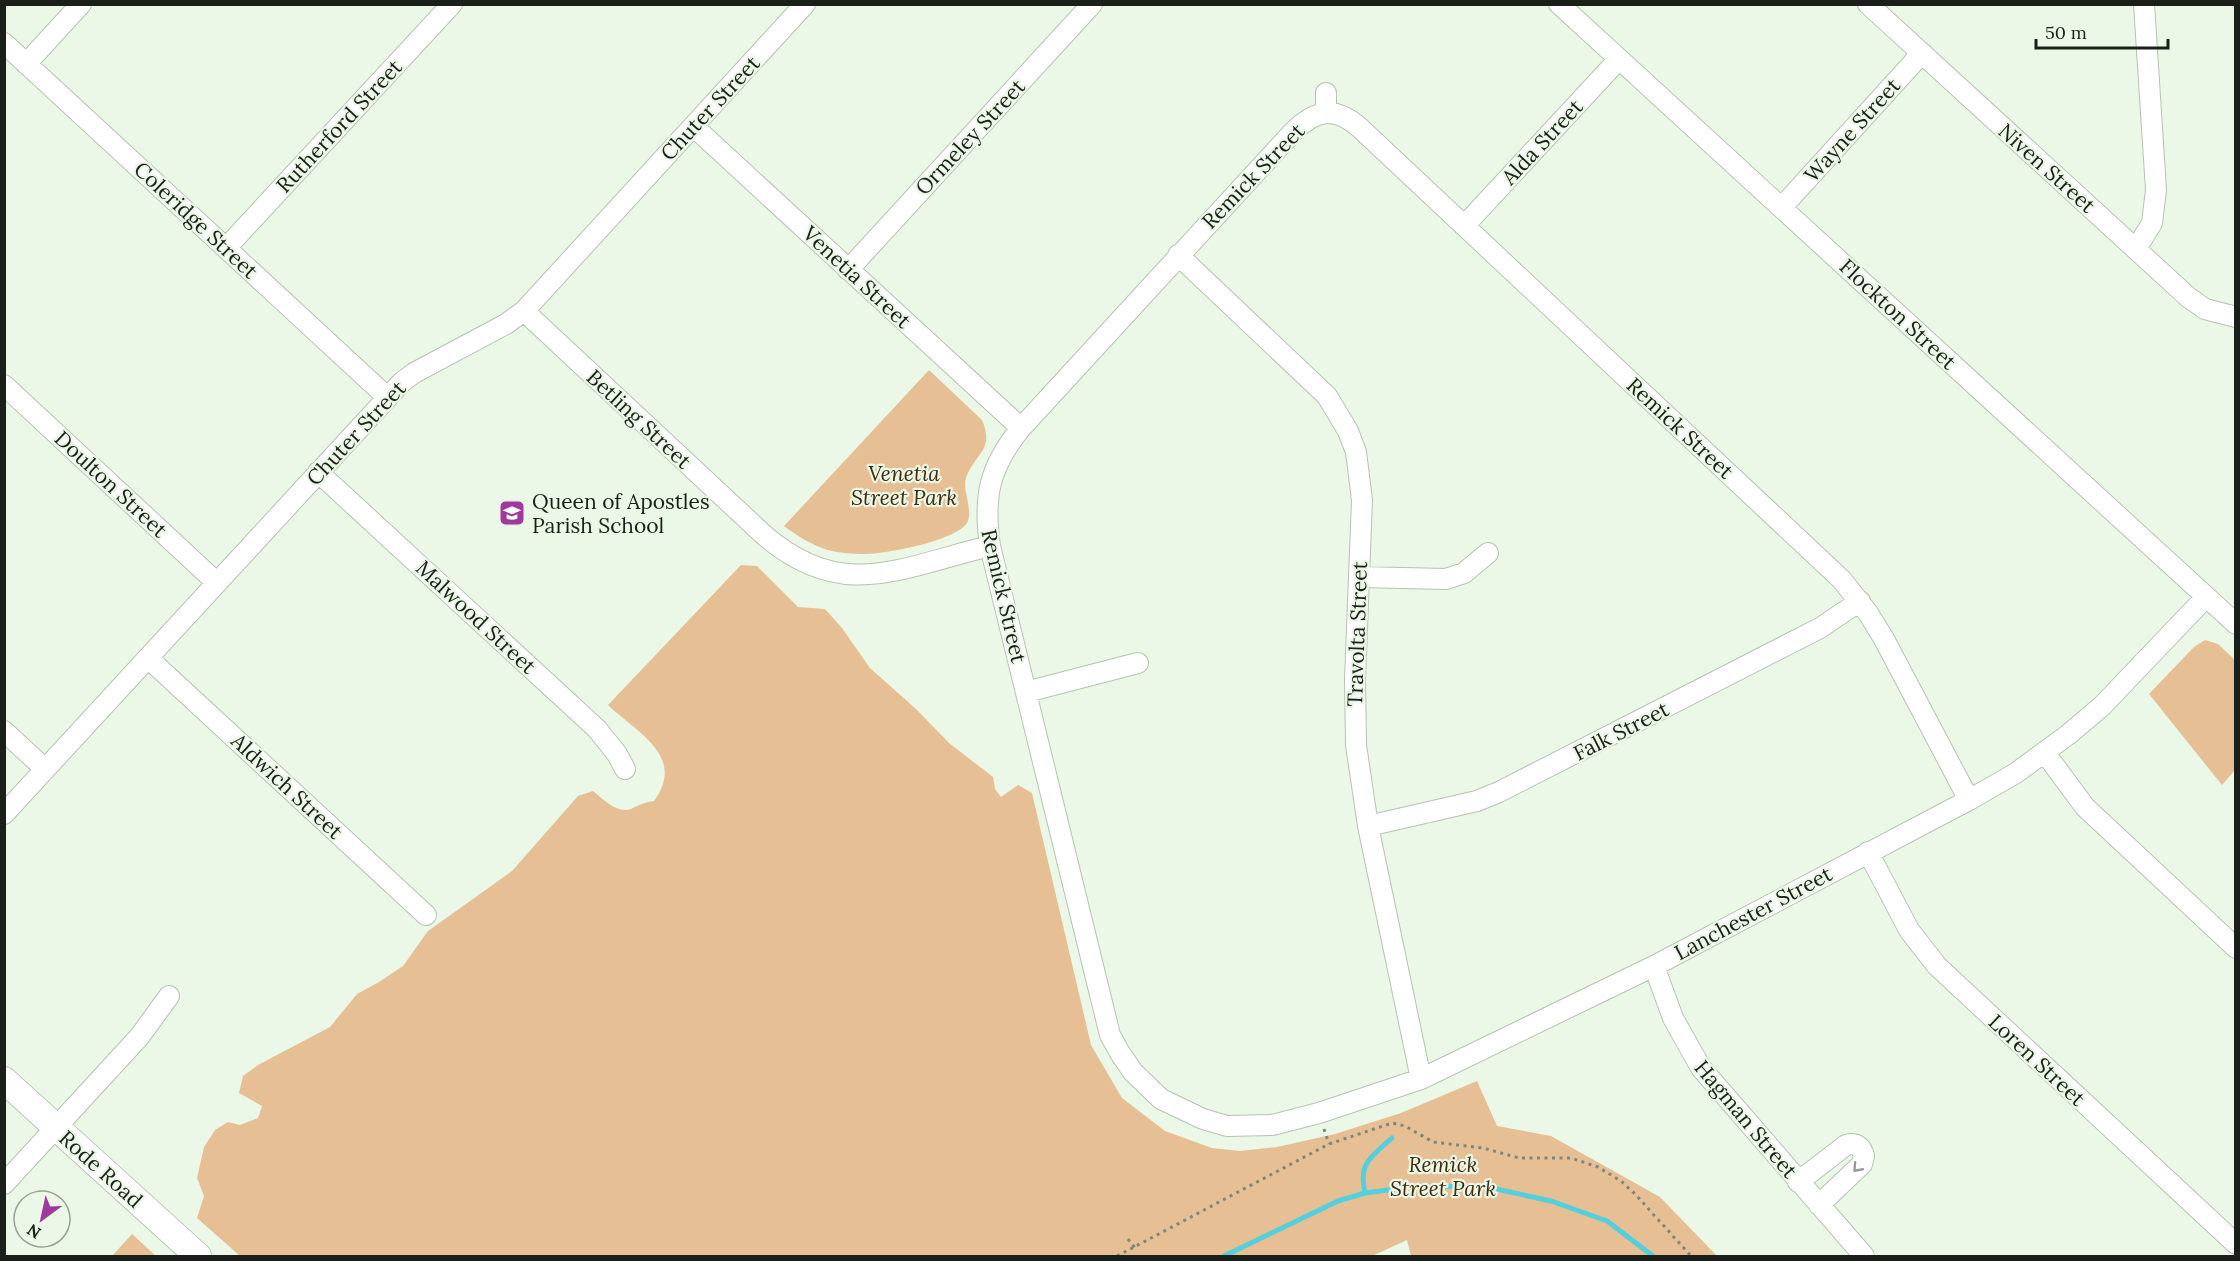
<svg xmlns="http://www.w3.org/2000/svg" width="2240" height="1261" font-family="Lora,serif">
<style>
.green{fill:#e6c094}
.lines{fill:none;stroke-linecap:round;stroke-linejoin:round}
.stream{stroke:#53cfde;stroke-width:5}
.minor-casing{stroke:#b6c2b2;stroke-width:22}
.major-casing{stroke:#b6c2b2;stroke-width:28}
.path{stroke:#7f877c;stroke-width:3;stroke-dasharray:3 4.5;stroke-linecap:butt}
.minor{stroke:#fff;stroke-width:20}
.major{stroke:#fff;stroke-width:26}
.oneway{stroke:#989a98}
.labels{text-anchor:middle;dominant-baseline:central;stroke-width:4.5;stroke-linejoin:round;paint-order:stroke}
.street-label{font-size:21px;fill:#1b1f19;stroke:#ebf8e7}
.park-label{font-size:21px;font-style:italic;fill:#422b0c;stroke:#ebf8e7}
.poi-label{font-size:21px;fill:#1b1f19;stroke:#ebf8e7;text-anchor:start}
</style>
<rect width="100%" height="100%" fill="#ebf8e7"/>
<!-- green -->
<path class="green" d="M929,370L982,420C995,450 975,453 966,478C962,491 974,511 967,523C955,541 886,554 864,554C853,554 839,553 828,550C811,545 798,536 784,526Z
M741,565L757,566L798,607L825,609L842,628L870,668L916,709L949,743L993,777L995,789L1001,797L1018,785L1032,793L1091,1045L1122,1098L1165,1131L1212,1148L1240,1151L1277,1147L1335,1134L1401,1113L1477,1081L1497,1126L1551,1136L1660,1197L1717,1256H1411L1407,1240L1372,1256H240L197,1218L204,1196L197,1178L204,1147L215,1130L228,1122L240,1125L258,1118L262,1106L239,1093L243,1076L258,1065L330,1027L357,994L379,982L403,966L428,931L512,871L578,796L593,791C603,799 617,814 631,809C639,805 645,802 654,801C687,756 636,732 608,705Z
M2205,640L2218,644L2235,660V770L2222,785L2149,694L2194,647Z
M132,1234L156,1256H112Z"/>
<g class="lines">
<!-- stream -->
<path class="stream" d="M1365,1193C1358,1163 1371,1157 1392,1138
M1224,1256L1338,1201L1365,1193L1419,1186L1487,1187L1551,1201L1607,1221L1653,1256"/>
<!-- minor casing -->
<g class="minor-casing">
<path id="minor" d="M1559,4L2236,624
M1868,4L2188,297L2205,309L2236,317
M4,43L387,397
M26,64L81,4
M1326,93V113
M693,126L1021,428
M1782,207L1922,53
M1464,226L1619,59
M226,248L452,4
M2136,249L2152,223L2156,190L2144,4
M1178,255L1327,396L1348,431L1356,452L1362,500L1355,680L1356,745L1368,826L1421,1079
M848,270L1092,4
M524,311L764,535C843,603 901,567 990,546
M4,385L217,583
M318,472L597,729L617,754L625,769
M1359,577L1446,579L1464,573L1488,553
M148,658L426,915
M1026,692L1138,663
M4,731L45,769
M2045,753L2085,807L2236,948
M1969,800L1884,639L1868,613L1842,580L1360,128C1334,105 1315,110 1292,133L1021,428C989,467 983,497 990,546L1110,1035L1120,1053L1133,1072L1161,1099L1203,1119L1227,1126L1272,1125L1319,1113L1421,1079L1654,966L1969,800L2016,773L2069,734L2102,706L2206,597
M4,814L402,382L414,373L506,324L524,311L805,4
M1368,826L1477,801L1499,792L1820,628L1860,601
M1868,852L1909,930L1937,966L2236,1244
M1654,966L1673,1018L1701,1068L1864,1256
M1798,1182L1846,1145C1856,1142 1862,1147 1864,1156L1862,1164L1819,1205
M4,1184L140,1036L169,996"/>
</g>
<!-- major casing -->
<g class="major-casing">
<path id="major" d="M4,1080L198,1256"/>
</g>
<!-- path -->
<path class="path" d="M1324,1129L1329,1144
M1128,1239L1135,1248
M1117,1256L1329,1144L1392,1123L1405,1126L1433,1142L1483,1148L1519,1158H1571L1598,1167L1621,1181L1635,1194L1691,1256"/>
<!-- minor -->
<use href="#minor" class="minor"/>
<!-- major -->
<use href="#major" class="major"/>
</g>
<!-- one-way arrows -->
<defs><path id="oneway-chevron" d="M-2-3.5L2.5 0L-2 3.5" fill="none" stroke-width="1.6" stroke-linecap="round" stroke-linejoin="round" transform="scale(1.5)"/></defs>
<use class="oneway" href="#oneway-chevron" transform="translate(1857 1168) rotate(132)"/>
<!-- icons -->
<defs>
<g id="school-square" transform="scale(1.35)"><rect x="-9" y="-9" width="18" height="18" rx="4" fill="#9f399d" stroke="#ebf8e7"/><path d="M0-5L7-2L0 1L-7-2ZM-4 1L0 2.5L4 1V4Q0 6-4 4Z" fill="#fff"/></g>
</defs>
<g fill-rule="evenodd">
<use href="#school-square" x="512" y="513"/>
</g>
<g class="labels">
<!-- street labels -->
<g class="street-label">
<text transform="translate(710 108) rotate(-47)">Chuter Street</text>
<text transform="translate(339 126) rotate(-47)">Rutherford Street</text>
<text transform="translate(1852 130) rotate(-48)">Wayne Street</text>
<text transform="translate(970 137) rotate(-47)">Ormeley Street</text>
<text transform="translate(1542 142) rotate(-47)">Alda Street</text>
<text transform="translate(2047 168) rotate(42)">Niven Street</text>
<text transform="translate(1253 176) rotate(-46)">Remick Street</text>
<text transform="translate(196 220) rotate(43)">Coleridge Street</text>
<text transform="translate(857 277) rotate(43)">Venetia Street</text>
<text transform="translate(1898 314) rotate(43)">Flockton Street</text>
<text transform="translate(639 419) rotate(43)">Betling Street</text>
<text transform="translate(1680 428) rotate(43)">Remick Street</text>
<text transform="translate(356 433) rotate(-47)">Chuter Street</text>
<text transform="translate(111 484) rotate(43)">Doulton Street</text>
<text transform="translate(1004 596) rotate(77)">Remick Street</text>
<text transform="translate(476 617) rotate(43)">Malwood Street</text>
<text transform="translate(1357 634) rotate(-88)">Travolta Street</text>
<text transform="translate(1621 731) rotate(-27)">Falk Street</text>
<text transform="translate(287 786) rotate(43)">Aldwich Street</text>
<text transform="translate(1753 913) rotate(-28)">Lanchester Street</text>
<text transform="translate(2037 1060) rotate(43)">Loren Street</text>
<text transform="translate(1746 1119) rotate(50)">Hagman Street</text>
<text transform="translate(101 1169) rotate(42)">Rode Road</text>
</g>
<!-- park labels -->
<g class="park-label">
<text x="904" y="473">Venetia<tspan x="904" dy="24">Street Park</tspan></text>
<text x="1443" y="1164">Remick<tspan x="1443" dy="24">Street Park</tspan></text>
</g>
<!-- poi labels -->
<g class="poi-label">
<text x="532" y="501">Queen of Apostles<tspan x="532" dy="24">Parish School</tspan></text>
</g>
</g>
<!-- border -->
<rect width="2240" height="1261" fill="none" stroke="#1b1f19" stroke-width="12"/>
<!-- north arrow -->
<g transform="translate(42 1219) rotate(213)"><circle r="28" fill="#ebf8e7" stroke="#98a195" stroke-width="1.5"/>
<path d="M0-4.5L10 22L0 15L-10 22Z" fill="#9f399d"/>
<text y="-9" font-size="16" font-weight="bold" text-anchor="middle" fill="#1b1f19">N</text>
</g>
<!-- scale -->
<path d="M2036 39v9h132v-9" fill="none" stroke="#1b1f19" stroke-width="3"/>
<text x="2045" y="39" font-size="18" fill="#1b1f19" stroke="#ebf8e7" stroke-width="4.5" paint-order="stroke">50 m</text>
</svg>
